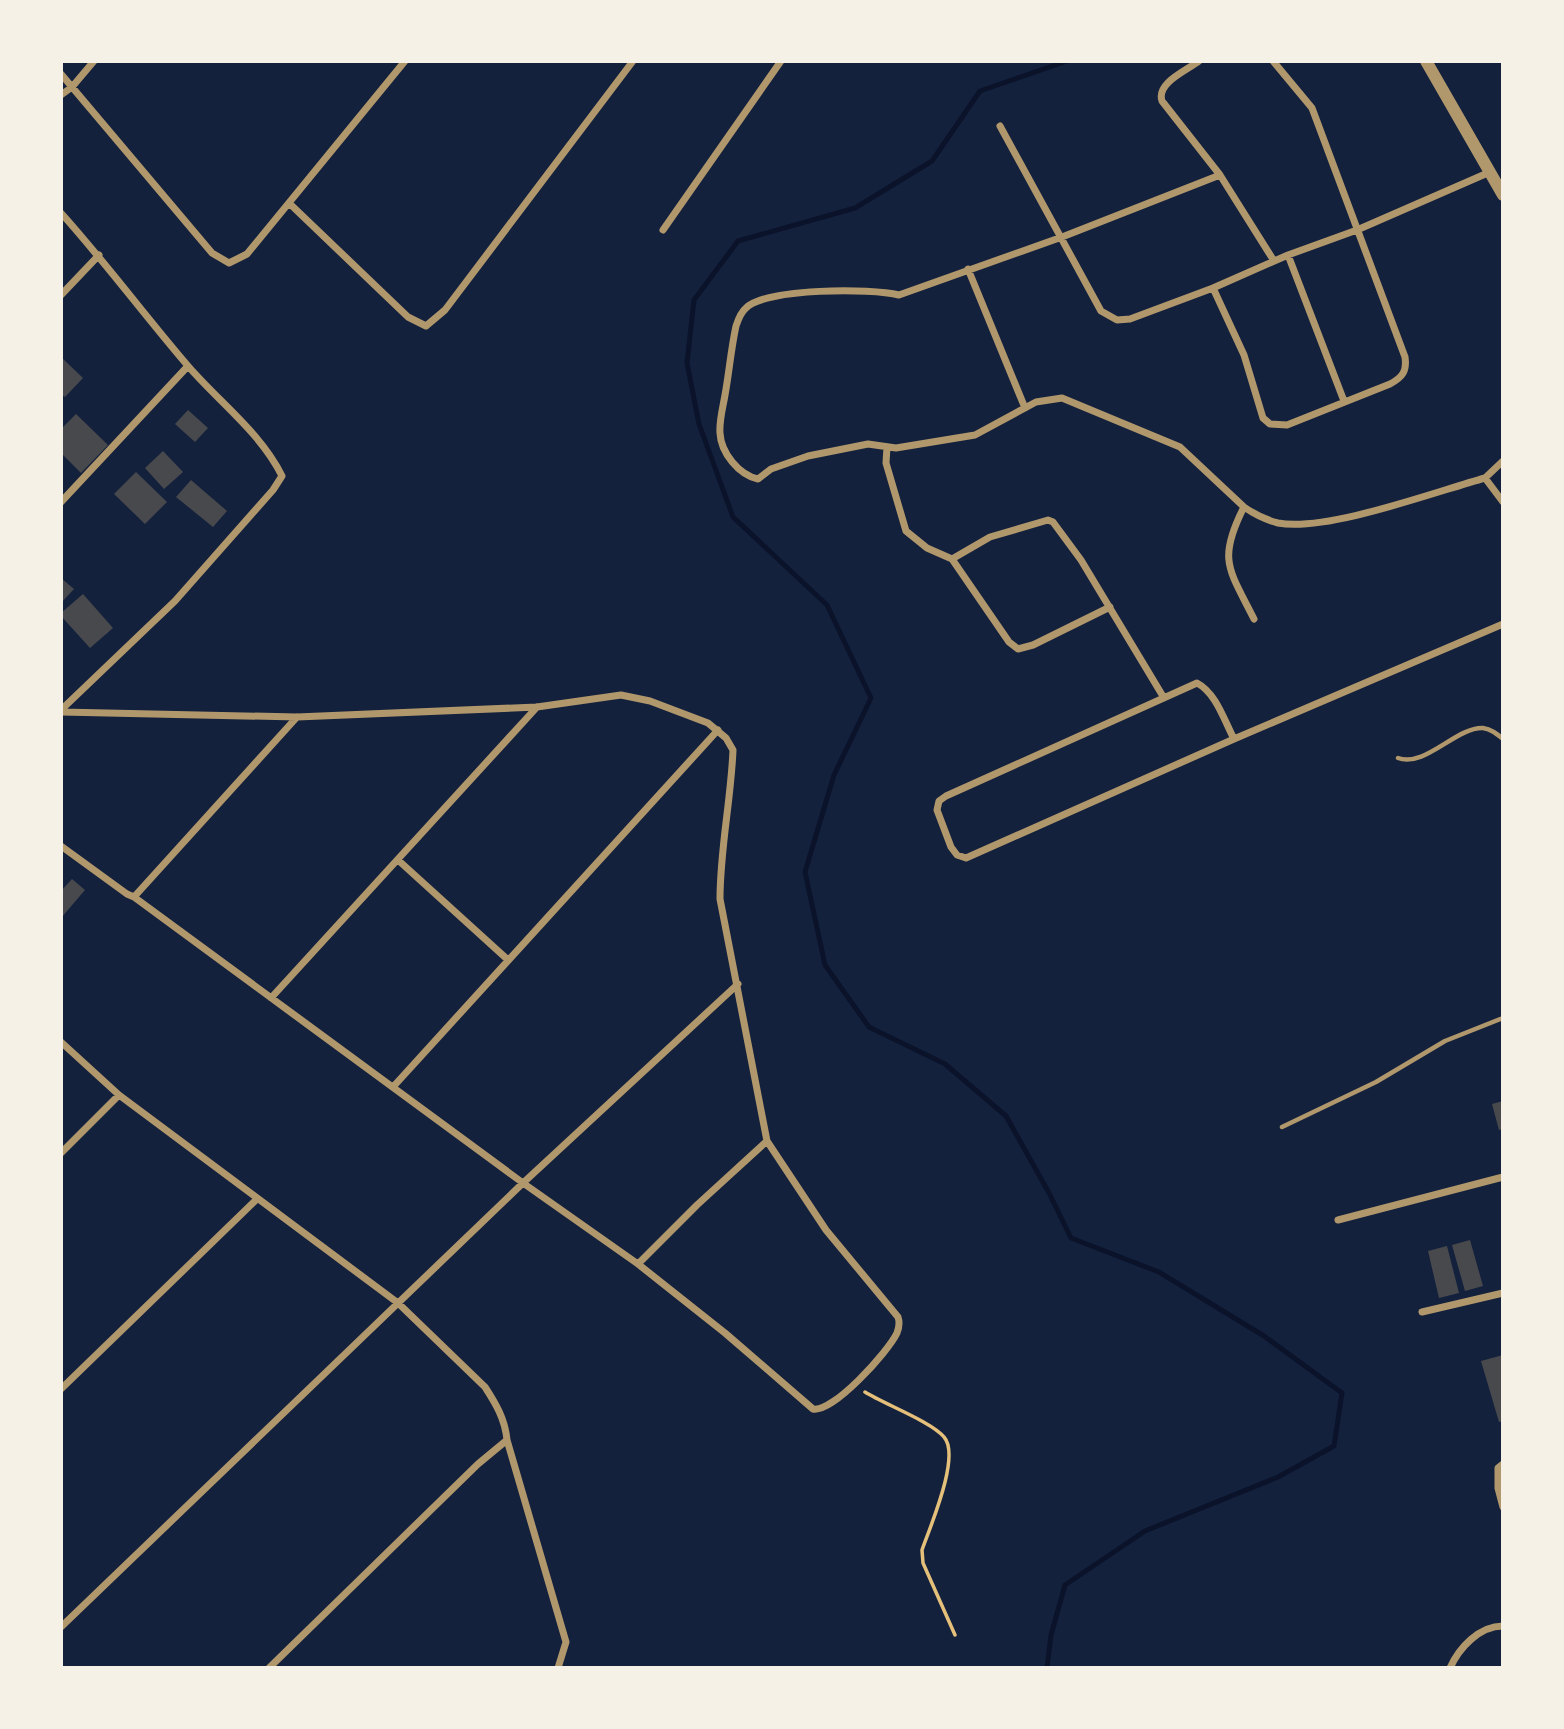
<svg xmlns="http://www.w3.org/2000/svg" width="1564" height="1729" font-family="'Public Sans',sans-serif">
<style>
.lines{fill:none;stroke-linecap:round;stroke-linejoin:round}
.stream{stroke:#0b132b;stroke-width:5}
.building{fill:#48494c}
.path{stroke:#e5c07b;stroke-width:3.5}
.service{stroke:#b1986c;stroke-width:4.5}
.minor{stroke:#b1986c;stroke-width:7}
.tertiary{stroke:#b1986c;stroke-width:12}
</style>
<rect width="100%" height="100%" fill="#14213d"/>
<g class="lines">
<!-- stream -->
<path class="stream" d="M1047,1668L1051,1635L1065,1585L1145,1531L1278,1477L1334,1446L1342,1393L1264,1336L1159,1272L1071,1238L1049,1193L1006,1116L945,1064L869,1027L825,965L805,872L834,775L871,698L827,605L733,517L699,424L687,363L694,300L738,241L855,208L932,161L980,91L1067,61"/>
</g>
<!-- building -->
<path class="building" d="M61,357L83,378L65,397L61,394Z
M188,410L208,428L195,442L175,424Z
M76,414L108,445L81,473L61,453V429Z
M163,451L183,472L164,489L145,468Z
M136,472L167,502L145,524L114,494Z
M191,480L227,511L213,527L176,497Z
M61,578L74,589L61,603Z
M83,594L113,628L90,648L61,616V613Z
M72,879L85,890L61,918V891Z
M1503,1101V1129L1499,1130L1492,1104Z
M1470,1240L1483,1286L1465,1291L1452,1245Z
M1447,1246L1459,1293L1439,1298L1428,1251Z
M1503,1355V1421L1499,1422L1481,1361Z"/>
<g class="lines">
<!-- path -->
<path class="path" d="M865,1392C884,1404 932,1422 944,1437C961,1456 930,1527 922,1550L923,1563L955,1635"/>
<!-- service -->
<path class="service" d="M1398,758C1425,768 1456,727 1483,728C1491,729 1497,734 1503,739
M1282,1127L1376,1082L1445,1041L1503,1018"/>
<!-- minor -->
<path class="minor" d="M1199,61C1186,71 1156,83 1162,101L1220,175L1274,261
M61,74L212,253L229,263L247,254L405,61
M61,95L72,87L94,61
M1000,126L1101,311L1117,320L1130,319L1213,288L1288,255L1357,230L1490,172
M1220,175L1062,237L899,295C871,288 766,288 746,308C741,312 738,320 736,326C731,349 729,373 725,395C723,407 719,421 720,433C721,453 739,475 758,479L771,469L808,456L868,444L896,448L975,435L1036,402L1062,398L1180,447L1244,507C1254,514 1266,520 1278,523C1327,532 1434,492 1485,478L1503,502
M289,203L408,317L426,326L445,310L633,61
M61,213C106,263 145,316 188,366C219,402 261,433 282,476L273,490L175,601L61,710
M663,230L781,61
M1288,255L1344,401
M968,269L1025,408
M1213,288L1244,355L1263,418L1270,424L1287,425L1390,384C1403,377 1407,371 1405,357L1312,108L1273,61
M61,295L99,255
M887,447L886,463L906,531L927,548L952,559L1009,642L1018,649L1033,645L1110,607
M1485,478L1503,461
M61,502L188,366
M1244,507C1217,560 1229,569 1254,619
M952,559L990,537L1048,520L1053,522L1081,560L1164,698
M61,712L297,717L537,707L621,695L650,701L708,723L726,738L733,750C731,800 720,849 720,899L767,1141L826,1230L898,1317C900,1323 899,1328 897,1333C888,1352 833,1413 813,1409L725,1333L638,1264L523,1183L134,897L127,894L61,846
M1234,739C1224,720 1216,693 1197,683L946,796L939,801L937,810L951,847L957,855L966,858L1234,739L1503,624
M398,860L508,960
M134,897L297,717
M271,998L537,707
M61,1042L119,1095L398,1303L485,1387C496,1404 505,1419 507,1440L566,1642L558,1668
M393,1087L718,730
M61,1153L119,1095
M1338,1220L1503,1177
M638,1264L697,1205L767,1141
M1422,1312L1503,1293
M61,1389L257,1199
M1503,1464L1498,1468V1488L1503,1507
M61,1627L523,1183L738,984
M269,1668L478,1464L507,1440
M1450,1668C1459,1648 1479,1626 1503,1626"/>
<!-- tertiary -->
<path class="tertiary" d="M1426,61L1503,195"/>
</g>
<!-- border -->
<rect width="1564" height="1729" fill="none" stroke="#f6f1e7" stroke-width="126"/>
</svg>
